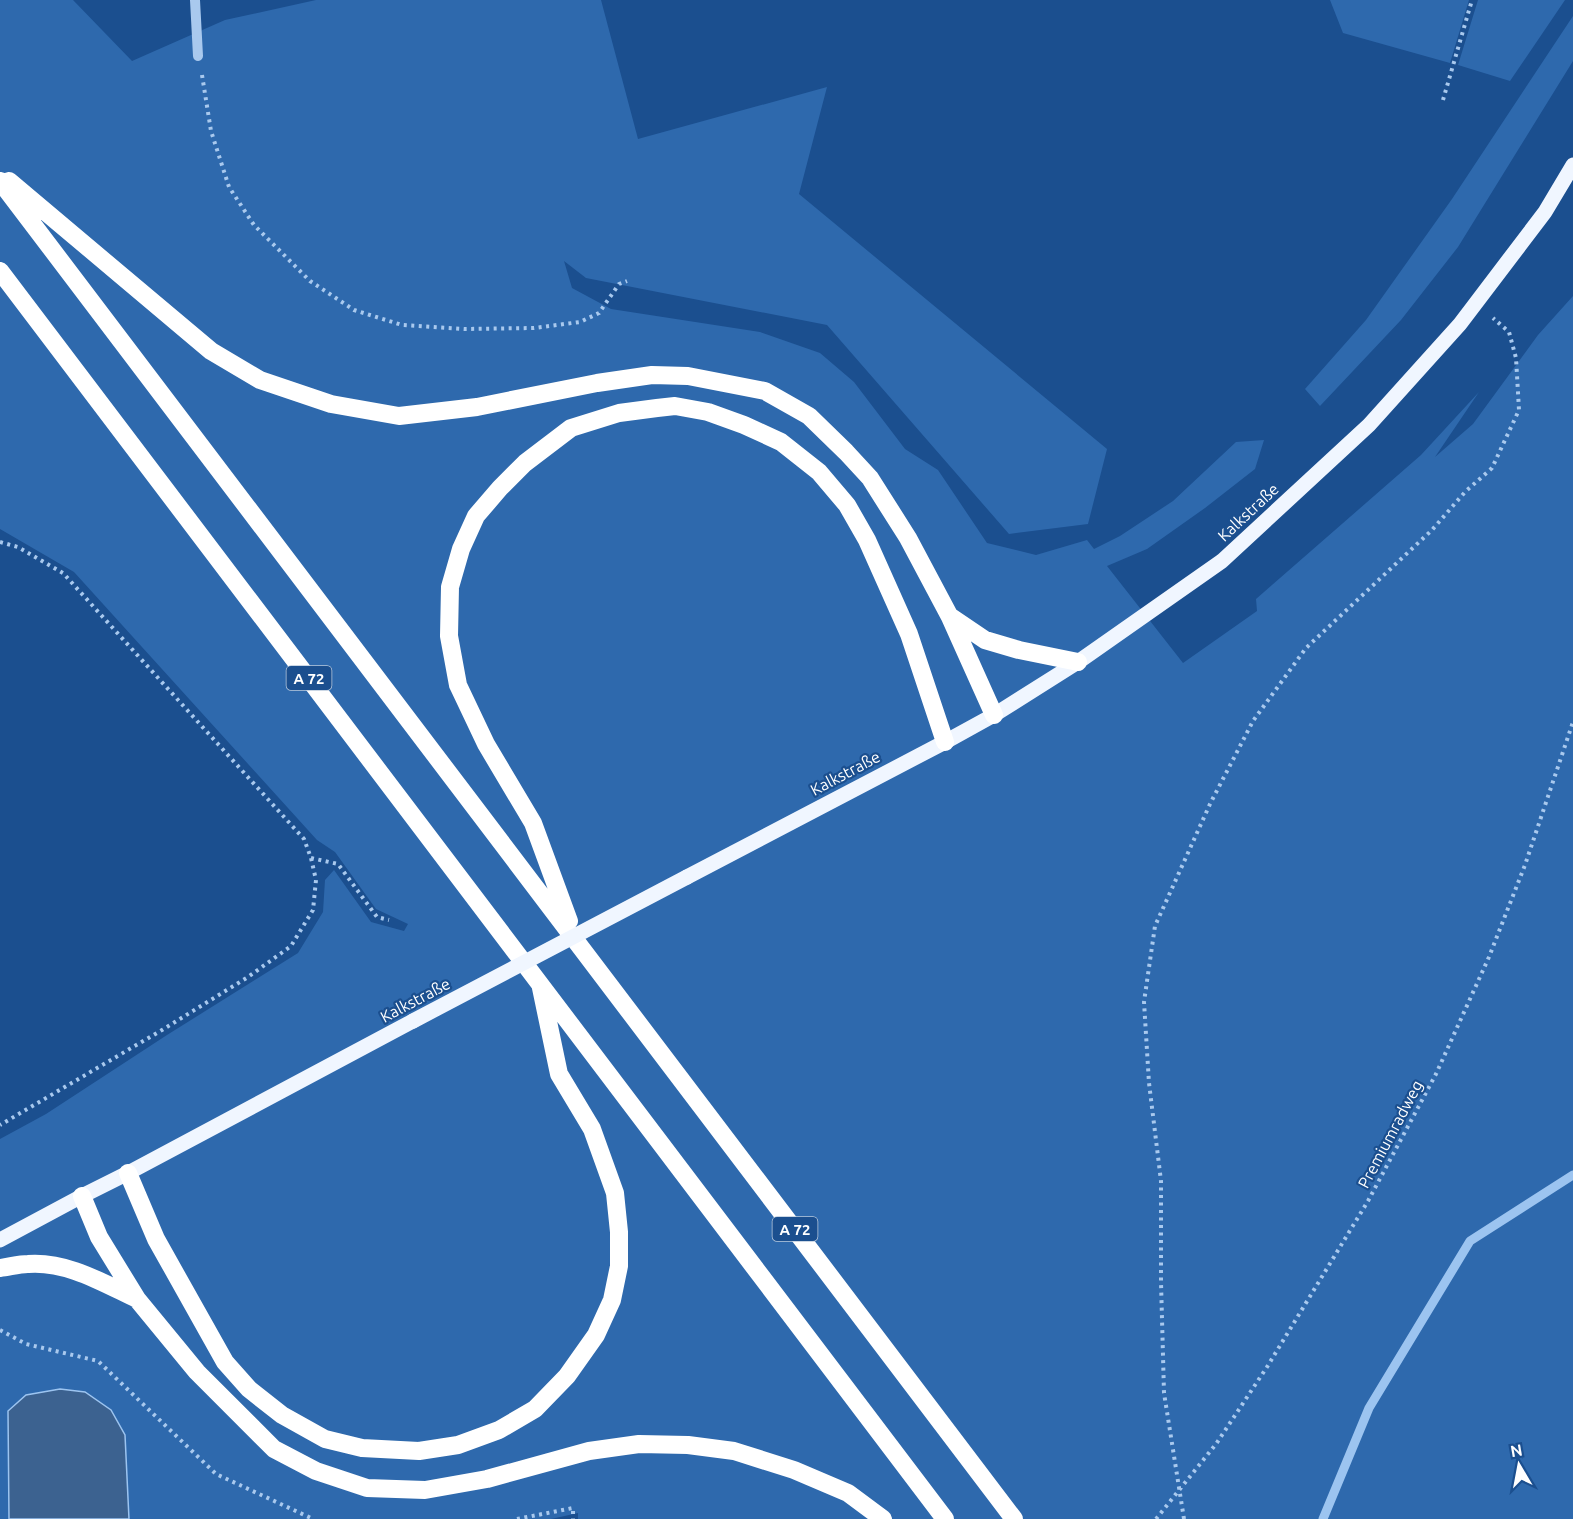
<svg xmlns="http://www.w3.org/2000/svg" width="1573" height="1519" font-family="Ubuntu,sans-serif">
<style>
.green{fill:#2e69ad}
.water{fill:#3c6290;stroke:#9cc4f0;stroke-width:1.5}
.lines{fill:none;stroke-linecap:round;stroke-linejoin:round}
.stream{stroke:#9cc4f0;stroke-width:9}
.path{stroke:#a9c9ee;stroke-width:4;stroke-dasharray:3 4.5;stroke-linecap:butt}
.minor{stroke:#a9c9ee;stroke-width:10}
.major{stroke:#f0f6ff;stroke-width:15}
.highway{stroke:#fff;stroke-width:18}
.major-bridge{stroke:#f0f6ff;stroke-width:15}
.labels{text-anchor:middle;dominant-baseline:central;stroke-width:4.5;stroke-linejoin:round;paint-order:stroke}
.shield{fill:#1b4f8f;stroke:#bbcadd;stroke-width:1.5}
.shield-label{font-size:15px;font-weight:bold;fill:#fff}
.street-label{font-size:16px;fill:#fff;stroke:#1b4f8f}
</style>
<rect width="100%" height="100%" fill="#1b4f8f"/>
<!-- green -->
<path class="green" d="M0,0H73L132,61L225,20L316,0H601L638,139L827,87L799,194L1107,449L1088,524L1009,534L827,325L586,278L564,261L572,288L611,309L760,332L820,353L854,382L905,449L938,470L987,543L1036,555L1087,540L1094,549L1120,536L1173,501L1236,442L1264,440L1255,469L1205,508L1147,549L1107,566L1183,663L1257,611L1256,599L1421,455L1479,392L1435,457L1473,424L1538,335L1573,296V1519H578V1513L551,1519H0V1139L46,1114L167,1035L298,953L323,912L325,880L334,870L371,922L404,931L408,924L376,909L335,852L317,840L74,572L0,529Z
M1330,0H1469L1450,63L1343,33Z
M1478,0H1565L1510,81L1458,65Z
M1573,16V61L1458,247L1401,320L1320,406L1305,389L1366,320L1452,199Z"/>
<!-- water -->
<path class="water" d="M60,1389L85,1392L111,1410L125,1435L129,1519H9L8,1411L26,1395Z"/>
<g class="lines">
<!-- stream -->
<path class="stream" d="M1323,1519L1369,1408L1470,1241L1573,1175"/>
<!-- path -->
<path class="path" d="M202,75L211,131L229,187L254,225L310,281L354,310L402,325L465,329L534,328L580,322L599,313L619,284L627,281
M1443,100L1472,0
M0,542L18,547L63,573L304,839L311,858L316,880L313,910L291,946L248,977L162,1030L0,1125
M311,858L338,864L377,917L389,920
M0,1330L26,1344L98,1361L216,1474L313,1519
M517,1519L573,1508V1519
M1156,1519L1216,1444L1267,1367L1368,1201L1436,1074L1489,957L1525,865L1573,722
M1184,1519L1164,1393L1161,1282V1181L1149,1083L1144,1002L1155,926L1210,804L1253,721L1306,648L1432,530L1465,492L1492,468L1519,410L1516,358L1509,332L1493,318"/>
<!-- minor -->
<path class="minor" d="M195,0L198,56"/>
<!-- major -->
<path class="major" d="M687,877L945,742L994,715L1078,662L1222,561L1369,425L1460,324L1545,212L1573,165
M0,1240L82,1196L128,1173L413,1021"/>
<!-- highway -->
<path class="highway" d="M0,181L1014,1519
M9,181L211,351L260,380L331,404L399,416L477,407L597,383L652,375L688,376L765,391L809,416L846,452L870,478L908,538L950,617L994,715
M0,271L945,1519
M951,617L985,640L1019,650L1078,662
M569,921L533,823L486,744L458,685L449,636L450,587L461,549L476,516L500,488L525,463L571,428L619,413L657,408L675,406L708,412L744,425L781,442L819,472L847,505L867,540L909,634L945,742
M128,1173L156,1239L225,1362L249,1389L282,1415L325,1439L362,1448L419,1451L458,1445L499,1430L535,1409L567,1376L596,1335L612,1300L619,1266V1232L615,1193L592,1129L559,1074L541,988
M82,1196L99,1237L137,1299L197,1372L274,1449L316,1471L367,1488L425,1490L487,1479L589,1451L639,1444L688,1445L734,1451L794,1470L848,1493L883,1519
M0,1268C9,1267 19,1264 28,1264C67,1261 103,1283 137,1299"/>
<!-- major-bridge -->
<path class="major-bridge" d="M413,1021L687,877"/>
</g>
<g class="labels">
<!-- shield labels -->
<g class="shield">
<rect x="286.5" y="666" width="45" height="24" rx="4.5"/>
<rect x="772.5" y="1217" width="45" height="24" rx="4.5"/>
</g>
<g class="shield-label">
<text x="309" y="678">A 72</text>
<text x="795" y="1229">A 72</text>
</g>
<!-- street labels -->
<g class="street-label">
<text transform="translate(1248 512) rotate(-43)">Kalkstraße</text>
<text transform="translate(845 773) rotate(-28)">Kalkstraße</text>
<text transform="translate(415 1000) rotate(-28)">Kalkstraße</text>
<text transform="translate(1390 1134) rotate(-62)">Premiumradweg</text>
</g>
</g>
<!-- north arrow -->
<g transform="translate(1519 1465) rotate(350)" stroke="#1b4f8f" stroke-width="4.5" paint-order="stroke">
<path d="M0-4.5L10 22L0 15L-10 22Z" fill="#ffffff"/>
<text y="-9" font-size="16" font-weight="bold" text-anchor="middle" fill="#ffffff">N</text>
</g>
</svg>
